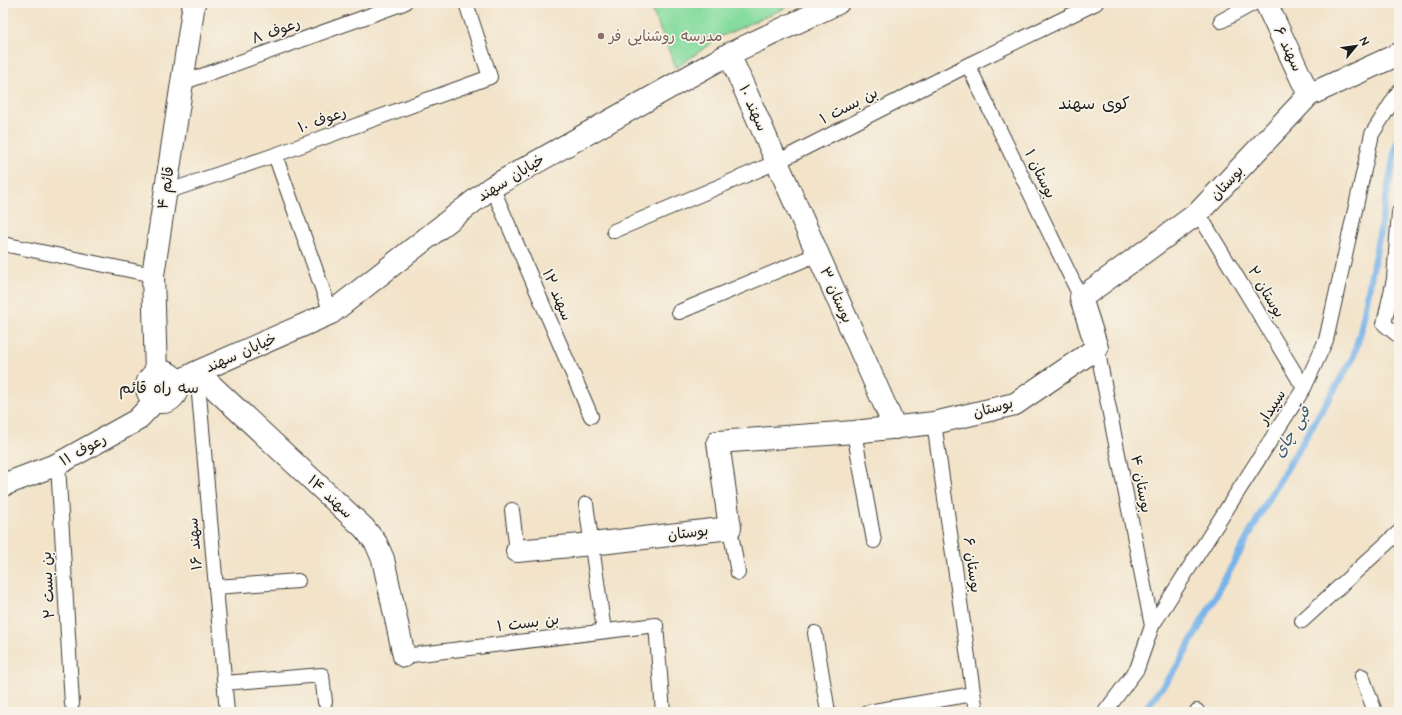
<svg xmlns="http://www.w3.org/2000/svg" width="1402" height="715" font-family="'Architects Daughter','Playpen Sans Arabic',sans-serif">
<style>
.green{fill:#85dc9f;stroke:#507c5e}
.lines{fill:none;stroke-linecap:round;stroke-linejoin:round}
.stream{stroke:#78b4ea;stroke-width:7}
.service-casing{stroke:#3c3a36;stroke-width:16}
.minor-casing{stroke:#3c3a36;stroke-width:24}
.tertiary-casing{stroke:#3c3a36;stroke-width:24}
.service{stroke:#fff;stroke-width:14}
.minor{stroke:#fff;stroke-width:22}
.tertiary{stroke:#fff;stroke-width:22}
.education-dot{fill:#8d6e63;stroke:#f7f3e8;stroke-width:1.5}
.labels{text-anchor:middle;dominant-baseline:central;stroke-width:3.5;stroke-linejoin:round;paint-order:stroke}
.street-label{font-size:15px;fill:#1c1c1c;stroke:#f7f3e8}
.education-label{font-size:15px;fill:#785e54;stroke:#f7f3e8;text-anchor:start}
.neighbourhood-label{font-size:16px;fill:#1c1c1c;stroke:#f7f3e8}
.water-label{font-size:16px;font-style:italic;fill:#41596e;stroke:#f7f3e8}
.quarter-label{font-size:17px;fill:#1c1c1c;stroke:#f7f3e8}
</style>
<rect width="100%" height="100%" fill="#f7f3e8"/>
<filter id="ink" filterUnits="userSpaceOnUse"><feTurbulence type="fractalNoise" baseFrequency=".025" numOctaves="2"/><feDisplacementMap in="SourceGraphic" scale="8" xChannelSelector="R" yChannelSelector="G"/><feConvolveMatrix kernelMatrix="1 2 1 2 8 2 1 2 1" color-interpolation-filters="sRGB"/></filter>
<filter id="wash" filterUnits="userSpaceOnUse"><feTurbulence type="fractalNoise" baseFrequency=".012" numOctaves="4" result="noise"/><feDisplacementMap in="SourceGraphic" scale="16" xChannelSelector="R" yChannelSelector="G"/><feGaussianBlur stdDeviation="0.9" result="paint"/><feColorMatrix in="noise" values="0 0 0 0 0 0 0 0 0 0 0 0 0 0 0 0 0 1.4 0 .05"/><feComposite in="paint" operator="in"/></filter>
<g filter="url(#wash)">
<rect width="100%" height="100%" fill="#f2e3c9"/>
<!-- green -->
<path class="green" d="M649,3H796L720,37L676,68Z"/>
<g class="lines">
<!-- stream -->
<path class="stream" d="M1143,712L1177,667L1272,493L1353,358L1361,330L1396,146L1399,140"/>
</g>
</g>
<g filter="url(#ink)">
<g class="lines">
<!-- service casing -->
<g class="service-casing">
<path id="service" d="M1221,21L1254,3
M968,65L1081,298
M182,83L404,3
M275,155L331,313
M492,187L591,416
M166,192L275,155L490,77L466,3
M1399,212L1394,279L1384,324L1399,336
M1198,213L1304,388
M614,231L777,162L968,65L1096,3
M3,244L153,275
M679,312L818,254
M1097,348L1152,626
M197,372L227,712
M934,423L976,712
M854,432L874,541
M58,464L72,704
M586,504L604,631
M512,510L517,551
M730,528L738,573
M216,587L298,581
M1302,621L1399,532
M815,633L828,712
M404,656L656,625L663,712
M1362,676L1375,712
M224,683L322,675L325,702
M1197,711V712
M868,712L973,694
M1105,712L1137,669L1152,626L1304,388L1326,340L1372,134L1399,91"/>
</g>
<!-- minor casing -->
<g class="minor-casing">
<path id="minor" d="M1266,3L1309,95
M729,54L895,428
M197,372L364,528L376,543L383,559L404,656
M156,373L153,275L194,3
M176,383L197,372L331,313L492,187L729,54L838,3
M3,485L58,464L137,420L155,401
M517,551L592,544L730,528L718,442L854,432L934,423L1015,404L1097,348L1081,298L1198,213L1309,95L1399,54"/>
</g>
<!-- tertiary casing -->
<g class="tertiary-casing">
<path id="tertiary" d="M147 387a15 15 0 1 1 30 0a15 15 0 1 1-30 0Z"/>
</g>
<!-- service -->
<use href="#service" class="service"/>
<!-- minor -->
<use href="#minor" class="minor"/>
<!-- tertiary -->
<use href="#tertiary" class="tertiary"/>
</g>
</g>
<!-- markers -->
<circle class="education-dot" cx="601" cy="36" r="4"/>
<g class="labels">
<!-- street labels -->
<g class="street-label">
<text transform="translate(276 31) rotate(-20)">رعوف ۸</text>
<text transform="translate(1288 49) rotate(65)">سهند ۶</text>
<text transform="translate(849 106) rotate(-27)">بن بست ۱</text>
<text transform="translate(753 108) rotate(66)">سهند ۱۰</text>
<text transform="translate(322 120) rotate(-20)">رعوف ۱۰</text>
<text transform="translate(1040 174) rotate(64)">بوستان ۱</text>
<text transform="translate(511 178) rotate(-32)">خیابان سهند</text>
<text transform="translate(1227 183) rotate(-47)">بوستان</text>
<text transform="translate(166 188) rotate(-81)">قائم ۴</text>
<text transform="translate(1266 292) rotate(59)">بوستان ۲</text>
<text transform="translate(557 295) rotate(67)">سهند ۱۲</text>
<text transform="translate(836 295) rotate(66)">بوستان ۳</text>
<text transform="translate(241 353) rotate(-24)">خیابان سهند</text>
<text transform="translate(1272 407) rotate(-58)">سپیدار</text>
<text transform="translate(993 408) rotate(-15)">بوستان</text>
<text transform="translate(83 450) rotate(-29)">رعوف ۱۱</text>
<text transform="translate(1141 484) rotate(79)">بوستان ۴</text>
<text transform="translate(330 497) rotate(43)">سهند ۱۴</text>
<text transform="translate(688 533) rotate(-7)">بوستان</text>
<text transform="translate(195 544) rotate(-95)">سهند ۱۶</text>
<text transform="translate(972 565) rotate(82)">بوستان ۶</text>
<text transform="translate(48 585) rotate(-93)">بن بست ۲</text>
<text transform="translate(528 623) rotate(-7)">بن بست ۱</text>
</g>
<!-- education labels -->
<g class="education-label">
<text x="609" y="36">مدرسه روشنایی فر</text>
</g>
<!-- neighbourhood labels -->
<g class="neighbourhood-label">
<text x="159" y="388">سه راه قائم</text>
</g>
<!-- water labels -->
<g class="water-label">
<text transform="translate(1292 432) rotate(-59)">قبی چای</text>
</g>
<!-- quarter labels -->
<g class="quarter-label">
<text x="1094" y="104">کوی سهند</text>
</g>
</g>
<!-- margin -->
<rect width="1402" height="715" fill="none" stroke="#f7f3e8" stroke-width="16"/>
<!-- north arrow -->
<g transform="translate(1356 46) rotate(61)" stroke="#f7f3e8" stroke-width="3" paint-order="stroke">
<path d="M0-3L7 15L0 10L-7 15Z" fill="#1c1c1c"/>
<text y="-6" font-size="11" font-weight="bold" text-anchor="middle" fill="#1c1c1c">N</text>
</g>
</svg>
